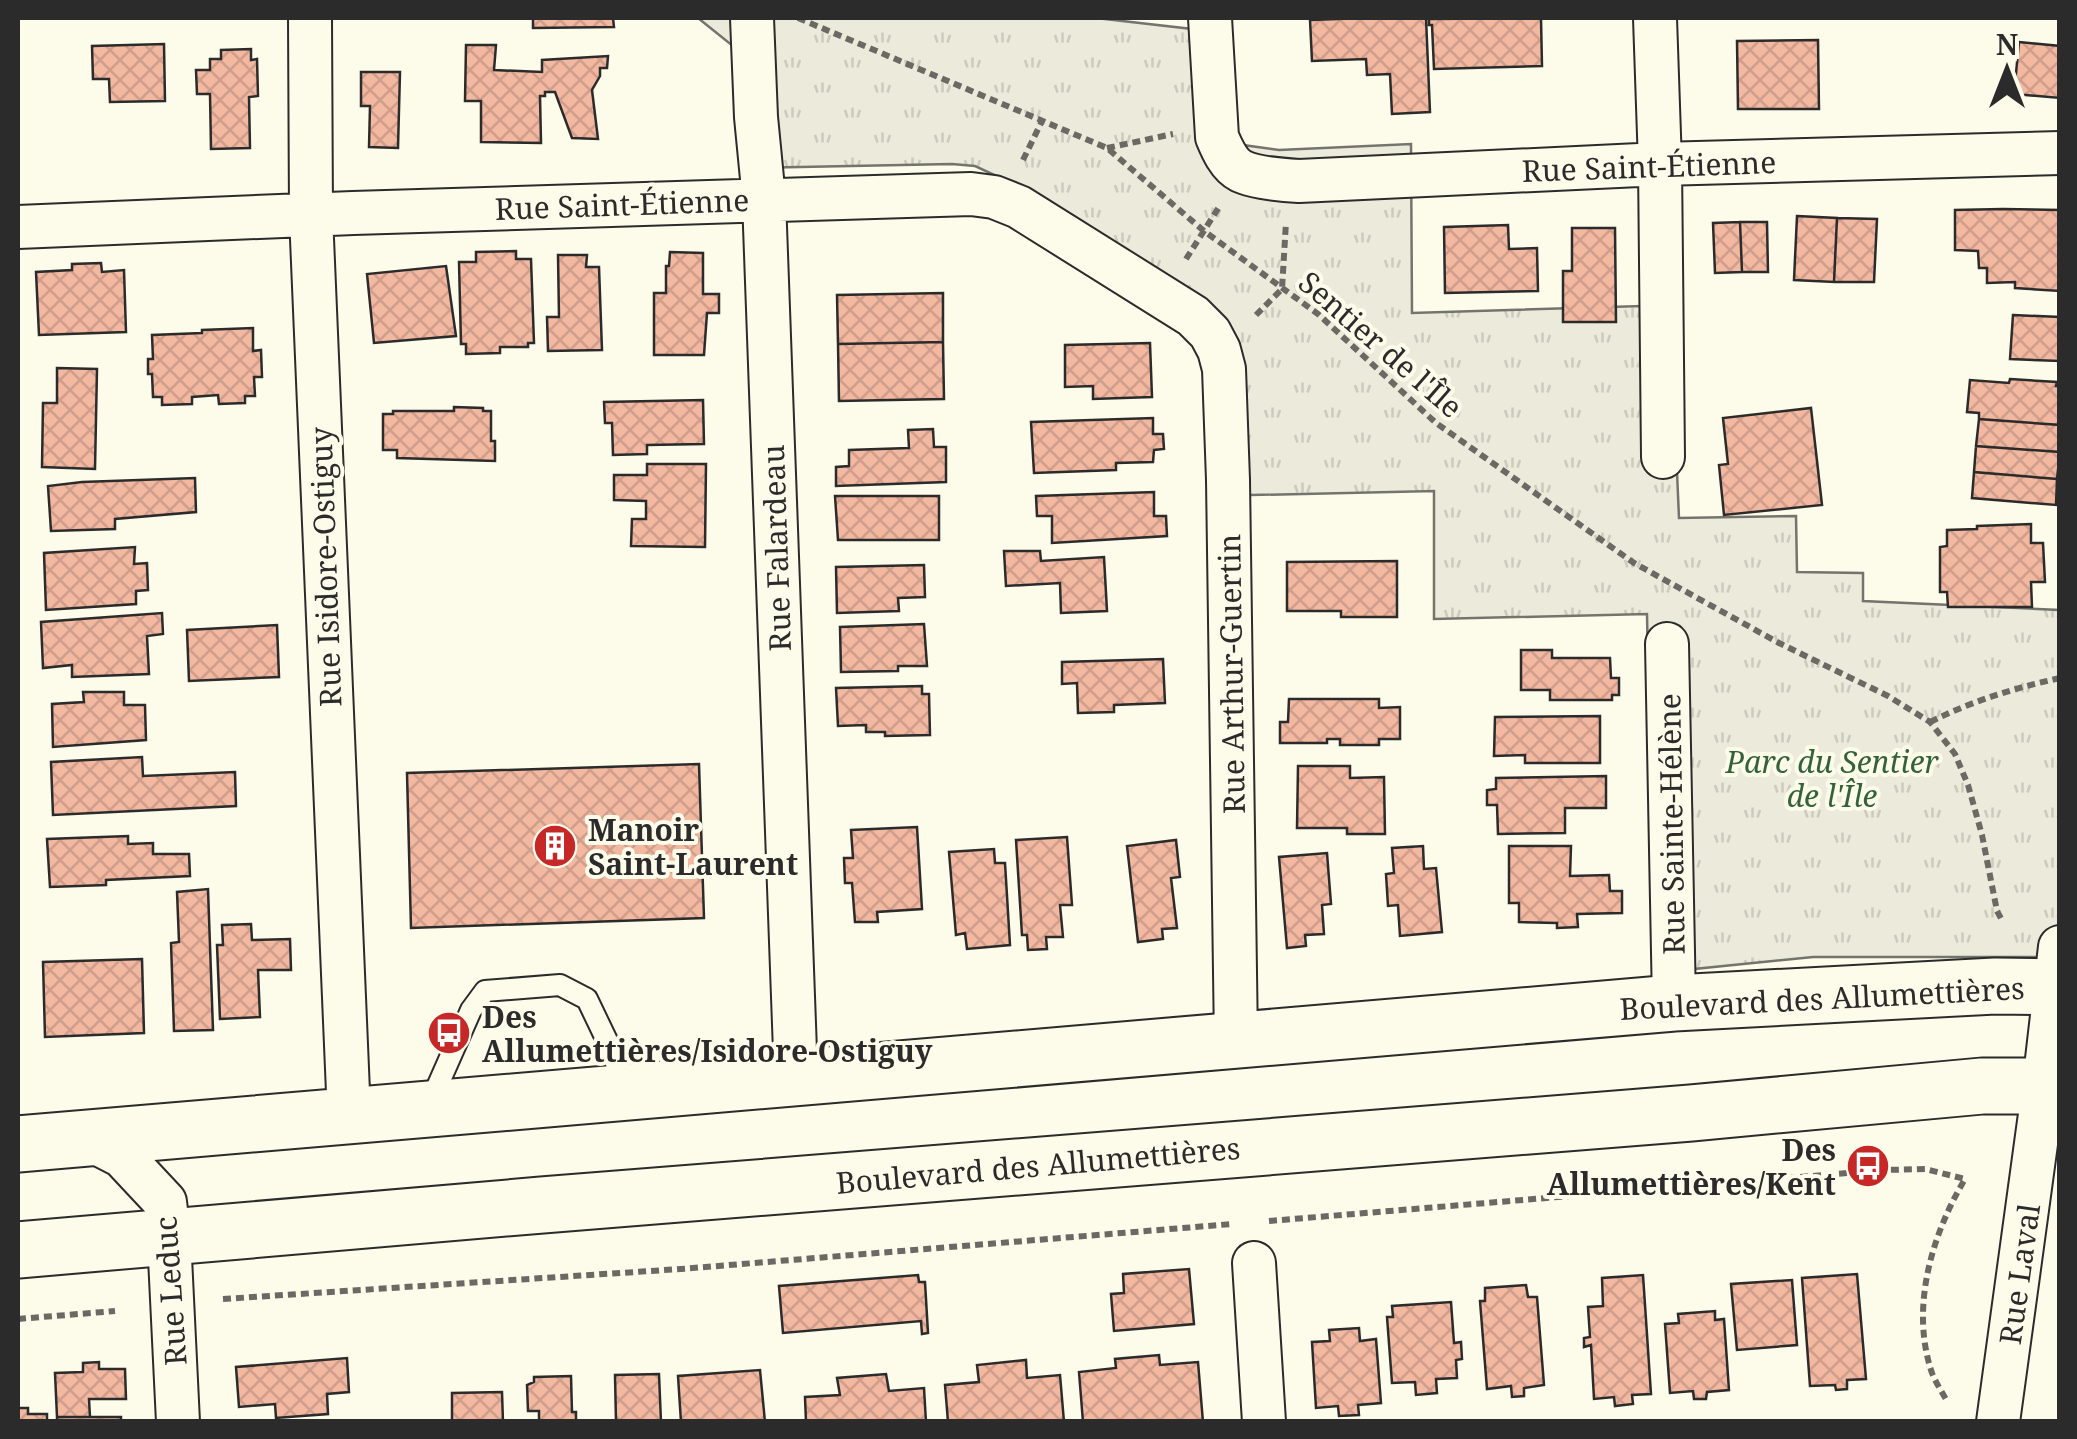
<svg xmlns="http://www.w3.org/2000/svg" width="2077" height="1439" font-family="'Noto Serif',serif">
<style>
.grass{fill:url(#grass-tufts);stroke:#74746e;stroke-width:2.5}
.building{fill:url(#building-cross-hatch);stroke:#2b2b2b;stroke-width:2.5}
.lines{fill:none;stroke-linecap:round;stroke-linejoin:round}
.lane-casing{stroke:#2b2b2b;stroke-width:24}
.street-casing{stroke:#2b2b2b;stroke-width:46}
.secondary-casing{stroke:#2b2b2b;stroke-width:59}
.path{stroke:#6a6964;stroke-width:6;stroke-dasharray:8 5;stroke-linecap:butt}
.lane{stroke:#fdfbea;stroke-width:20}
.street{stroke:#fdfbea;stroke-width:42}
.secondary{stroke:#fdfbea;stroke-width:55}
.labels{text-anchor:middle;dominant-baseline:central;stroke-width:8;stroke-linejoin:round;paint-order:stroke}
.street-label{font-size:30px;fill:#2b2b2b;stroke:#fdfbea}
.park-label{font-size:30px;font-style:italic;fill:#34623c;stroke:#fdfbea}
.poi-label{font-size:30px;font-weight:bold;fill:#2b2b2b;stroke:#fdfbea;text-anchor:start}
</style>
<defs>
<pattern id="grass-tufts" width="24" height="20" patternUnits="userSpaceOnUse" patternTransform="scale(2.5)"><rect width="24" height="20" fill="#ecebdb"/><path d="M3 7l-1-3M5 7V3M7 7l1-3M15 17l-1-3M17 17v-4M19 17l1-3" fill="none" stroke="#cbcabc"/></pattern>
<pattern id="building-cross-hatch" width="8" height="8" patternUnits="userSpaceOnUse" patternTransform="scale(2.5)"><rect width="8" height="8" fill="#f2b8a0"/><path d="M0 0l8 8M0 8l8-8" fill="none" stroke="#d09e8a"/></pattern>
</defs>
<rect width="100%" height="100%" fill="#fdfbea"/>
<!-- grass -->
<path class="grass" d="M698,18H1096L1192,29L1236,144L1279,150L1411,144L1412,313L1642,306L1675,425L1679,518L1796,516L1797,572L1863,573V601L2059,610V959L2039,957H1813L1654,973L1647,614L1434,619V491L1209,496L1204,338L999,177L975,166L952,164L745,168L743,54Z"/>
<!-- building -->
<path class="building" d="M533,18H613L614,27L533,28Z
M1365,18H1426L1430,112L1392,114L1390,74L1367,75L1366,59L1312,61L1310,20Z
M1541,18L1542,66L1434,69L1432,25H1429V19Z
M1818,40L1819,109H1738L1737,41Z
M2019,42L2060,46V98L2014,94Z
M164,44L165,101L110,102L109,79H93L92,46Z
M466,45H496L494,70L542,72V60L608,56L607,68H600V76L592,90L598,139L572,138L555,92H545V96H540L541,143L481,142V101H465Z
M251,49V60L257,59L258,96L249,97L250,148L211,149L210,94H197L196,70H210V59H221V50Z
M361,72H400L398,148L369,147L370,106H361Z
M2003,209L2060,210V291L2015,288V282L1987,283V268H1979L1978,251L1955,250V210Z
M1797,216L1837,218L1834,282L1794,280Z
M1837,218L1877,219L1874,282H1834Z
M1740,222L1742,272L1715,273L1713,223Z
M1740,222H1767L1768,272H1742Z
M1508,225L1509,249L1537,248L1538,291L1445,293L1444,227Z
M1572,228H1615L1616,322H1563V271H1572Z
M516,251V259H531L534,343H528V347H500V353L466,354V344H461L459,262H476V252Z
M670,252L703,253V294H719V313H707L704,355H654V293H666V266H669Z
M558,255H587L586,267H599L602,350L548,351L547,317H559Z
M101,263L102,272L124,270L126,332L39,335L36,272L72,270V264Z
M446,266L456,336L374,343L367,274Z
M943,293V342L838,344L837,295Z
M2013,315L2060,317V361L2010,359Z
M253,328V351L261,350L262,377H254L255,396H245V403L219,404L218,395L192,397V404L162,405V397H153L152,374H148V359H153L152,335L202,333V330Z
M943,342L944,399L839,401L838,344Z
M1150,343L1152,397L1093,399V386L1065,387V345Z
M57,368L97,369L95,469L42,467L43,403H57Z
M2010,379L2057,382L2056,386H2060V425L1979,419V413L1967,412L1970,380L2009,383Z
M703,400L704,444L647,445V454L613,455L612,423H605L604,402Z
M454,407L483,408V411H491V441H495V461L397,458V450H383V414H393V411H454Z
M1811,408L1822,505L1724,515L1719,465L1728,464L1723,418Z
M1153,418V434H1163L1164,449L1154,450L1153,462L1116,463V470L1034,473L1031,422Z
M1979,419L2060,425V452L1976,446Z
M933,429L934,447H946V482L836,486V467L849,466V450L909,448L908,430Z
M1976,446L2060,452L2057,479L1974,472Z
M647,464H706L705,547L631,546L632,519H646V501L614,500V475H647Z
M1974,472L2057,479L2056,505L1972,498Z
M195,478L196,512L115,519V529L51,531L48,486L82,482Z
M1154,492V516H1166L1167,536L1052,543V516H1037L1036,496Z
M835,496H939V540H838Z
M2031,524V543H2043L2045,582H2031L2032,607H1948L1947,592H1940V547L1947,546V530L1977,529V526Z
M135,547L134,564L147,563L148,590L136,591V604L46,610L44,553Z
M1004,551H1040L1041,561L1104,557L1107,611L1061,613L1060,583L1006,586Z
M1397,561V617H1341V611H1287V562Z
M924,565L925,597L898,598L899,611L837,613L836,567Z
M162,613L163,634L147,636L149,674L72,677V665L43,668L41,622Z
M924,624L927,666H898V671L841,672L840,627Z
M277,625L279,677L189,681L187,630Z
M1521,650H1552V658H1610L1611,678H1619V695H1612V700H1550V690H1521Z
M1163,659L1165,703L1114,705V712L1078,713L1077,683L1062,684V662Z
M922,686V694H929L930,735L885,736V732H866V725L838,726L836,688Z
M83,692H124V705H145L146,740L53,747L52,704L84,702Z
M1289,699H1379V708L1400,707V739H1379V745H1340V739H1327V743H1280V722H1288Z
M1600,716V763H1525V755L1494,756L1495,717Z
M142,757L143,776L235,772L236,806L53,815L51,762Z
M699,764L704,918L411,928L407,773Z
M1298,766H1350V778L1384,777L1385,834H1347V828H1297Z
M1606,776V808H1565V833L1498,834L1497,805H1487V790L1496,789V778Z
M917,827L922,909L877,912L878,922H855L852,883H845L844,858H853L851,830Z
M128,836V844L153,843V854H189L190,876L106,880V885L50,887L47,839Z
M1067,837L1072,905H1060L1063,937H1046L1047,949L1028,950L1027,935H1022L1016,840Z
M1176,840L1180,877L1171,878L1177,928L1162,929L1163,939L1138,942L1127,846Z
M1423,846L1424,869L1436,868L1442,932L1400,936L1398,905L1388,906L1386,874L1394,873L1392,848Z
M1509,846H1571L1570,876L1609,875L1610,891H1622V913L1577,914L1578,927L1557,928V923L1519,922V903H1509Z
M994,849L995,863H1005L1010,945L967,949L965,933L956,935L949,852Z
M1327,853L1331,904L1322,905L1324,934L1305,935L1306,946L1287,948L1279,857Z
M208,889L213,1030L174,1031L171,943L179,942L177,892Z
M251,924L252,940L290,939L291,970H258L260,1017L220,1019L217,945H223L222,925Z
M142,959L144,1033L45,1037L43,962Z
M1189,1269L1194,1324L1114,1331L1111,1294L1124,1293L1123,1274Z
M1857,1274L1866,1379L1847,1380V1389L1836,1390L1835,1385L1810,1386L1802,1278Z
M918,1275L919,1282H925L928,1333L922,1334L921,1321L783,1333L779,1286Z
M1643,1275L1651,1394L1632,1395L1633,1404L1615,1406L1614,1397L1594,1399L1591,1345L1584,1347V1338L1590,1337L1588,1307L1603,1306L1602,1278Z
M1792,1280L1797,1345L1737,1350L1731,1284Z
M1526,1285L1528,1297H1537L1544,1385L1524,1388V1396L1512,1397L1511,1386L1487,1389L1480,1301H1485V1288Z
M1451,1302L1454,1343L1461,1342L1462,1359L1456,1360L1457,1378L1436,1379L1437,1393L1416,1395L1415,1382L1392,1383L1387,1317H1393L1392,1306Z
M1715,1311V1320L1724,1319L1729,1390L1707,1392L1706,1399H1694L1693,1391L1670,1393L1665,1324L1679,1323L1678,1314Z
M1359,1328L1360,1341L1376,1339L1381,1403L1358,1405L1359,1415L1339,1416L1338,1406L1316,1408L1312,1342L1330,1341L1329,1330Z
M1159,1355L1160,1365L1198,1362L1203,1422H1083L1079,1372L1116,1368L1115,1359Z
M347,1358L349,1392L327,1394L328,1414L276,1418L275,1404L239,1407L236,1367Z
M1026,1360L1027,1378L1060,1375L1064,1422H948L945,1385L979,1382L977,1365Z
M99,1362V1369H125L126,1399H89L90,1417H57L55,1373L83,1372V1363Z
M760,1370L765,1422H681L678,1376Z
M659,1374L661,1422H616L615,1375Z
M886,1374L889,1391L924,1388L926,1422H806L805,1397L840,1395L837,1378Z
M571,1376L572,1412H576V1422H539V1411H528L527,1385L534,1382V1377Z
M502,1392L503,1422H452V1393Z
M18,1408H28V1414H47V1422H18Z
M57,1417H121V1422H57Z"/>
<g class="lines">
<!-- lane casing -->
<g class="lane-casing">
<path id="lane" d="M430,1103L471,1010L485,991L560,985L587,999L610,1047L626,1090"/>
</g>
<!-- street casing -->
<g class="street-casing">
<path id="street" d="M310,18L311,215L349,1116
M752,18L756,117L764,199L796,1079
M1210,18L1217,137C1222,149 1229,165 1241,171C1255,178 1283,180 1299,181L1660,164L2060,153
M1655,18L1660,164L1663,457
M18,227L353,213L971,194L994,197L1019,207L1193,316L1210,333L1219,350L1224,369L1228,480L1236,1042
M1667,644L1674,1003
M87,1138L122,1156L165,1202L169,1237L178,1422
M1254,1263L1264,1422
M1998,1422L2044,1085L2060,947"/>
</g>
<!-- secondary casing -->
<g class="secondary-casing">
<path id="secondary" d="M18,1144L1674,1003L1995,986L2060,987
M18,1250L542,1205L1691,1113L1982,1086H2060"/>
</g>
<!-- path -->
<path class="path" d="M798,18L1107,148L1204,231L1318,314L1436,423L1634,563L1779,643L1888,696L1930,722L1955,754L1968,785L1982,835L1997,911L2003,922
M1107,148L1173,134
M1023,160L1042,121
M1186,259L1219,207
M1256,315L1282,289L1286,222
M1930,722C1975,700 2011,689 2060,678
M1269,1221L1884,1170L1925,1169L1965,1179C1931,1236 1910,1309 1932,1373C1936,1383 1942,1392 1947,1401
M223,1299L681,1269L1232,1224
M18,1319L115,1311"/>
<!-- lane -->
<use href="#lane" class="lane"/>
<!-- street -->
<use href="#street" class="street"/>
<!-- secondary -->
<use href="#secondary" class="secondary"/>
</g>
<!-- icons -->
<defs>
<g id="building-disc" transform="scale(2.25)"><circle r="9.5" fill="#c62828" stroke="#fdfbea"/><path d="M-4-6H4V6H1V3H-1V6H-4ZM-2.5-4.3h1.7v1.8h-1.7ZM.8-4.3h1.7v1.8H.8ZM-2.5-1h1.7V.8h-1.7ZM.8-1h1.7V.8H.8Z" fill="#fff"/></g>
<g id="bus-disc" transform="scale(2.25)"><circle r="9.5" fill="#c62828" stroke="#fdfbea"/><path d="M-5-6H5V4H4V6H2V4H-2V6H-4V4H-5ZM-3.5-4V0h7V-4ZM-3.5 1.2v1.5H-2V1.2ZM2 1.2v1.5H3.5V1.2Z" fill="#fff"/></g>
</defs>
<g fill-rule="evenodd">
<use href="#building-disc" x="555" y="846"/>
<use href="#bus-disc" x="449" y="1033"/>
<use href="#bus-disc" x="1868" y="1166"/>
</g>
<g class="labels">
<!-- street labels -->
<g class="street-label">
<text transform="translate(1649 166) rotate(-2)">Rue Saint-Étienne</text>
<text transform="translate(622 204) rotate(-2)">Rue Saint-Étienne</text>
<text transform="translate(1381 344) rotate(41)">Sentier de l'Île</text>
<text transform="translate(776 548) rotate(-92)">Rue Falardeau</text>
<text transform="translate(325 567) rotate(-92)">Rue Isidore-Ostiguy</text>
<text transform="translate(1231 674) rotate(-91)">Rue Arthur-Guertin</text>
<text transform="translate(1671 824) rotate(-91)">Rue Sainte-Hélène</text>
<text transform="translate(1822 998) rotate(-3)">Boulevard des Allumettières</text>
<text transform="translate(1038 1165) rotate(-5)">Boulevard des Allumettières</text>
<text transform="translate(2019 1274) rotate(-82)">Rue Laval</text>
<text transform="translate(170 1291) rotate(-94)">Rue Leduc</text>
</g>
<!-- park labels -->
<g class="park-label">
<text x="1832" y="761">Parc du Sentier<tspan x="1832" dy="34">de l'Île</tspan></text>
</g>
<!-- poi labels -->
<g class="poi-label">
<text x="588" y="829">Manoir<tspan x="588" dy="34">Saint-Laurent</tspan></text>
<text x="482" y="1016">Des<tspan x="482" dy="34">Allumettières/Isidore-Ostiguy</tspan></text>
<text x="1836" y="1149" text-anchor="end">Des<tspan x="1836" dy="34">Allumettières/Kent</tspan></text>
</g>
</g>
<!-- border -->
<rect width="2077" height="1439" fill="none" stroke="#2b2b2b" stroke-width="40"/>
<!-- north arrow -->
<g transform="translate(2007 70)" stroke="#fdfbea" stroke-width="8" paint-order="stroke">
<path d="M0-8L18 38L0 25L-18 38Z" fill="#2b2b2b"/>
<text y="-15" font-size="28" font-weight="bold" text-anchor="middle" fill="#2b2b2b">N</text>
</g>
</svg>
